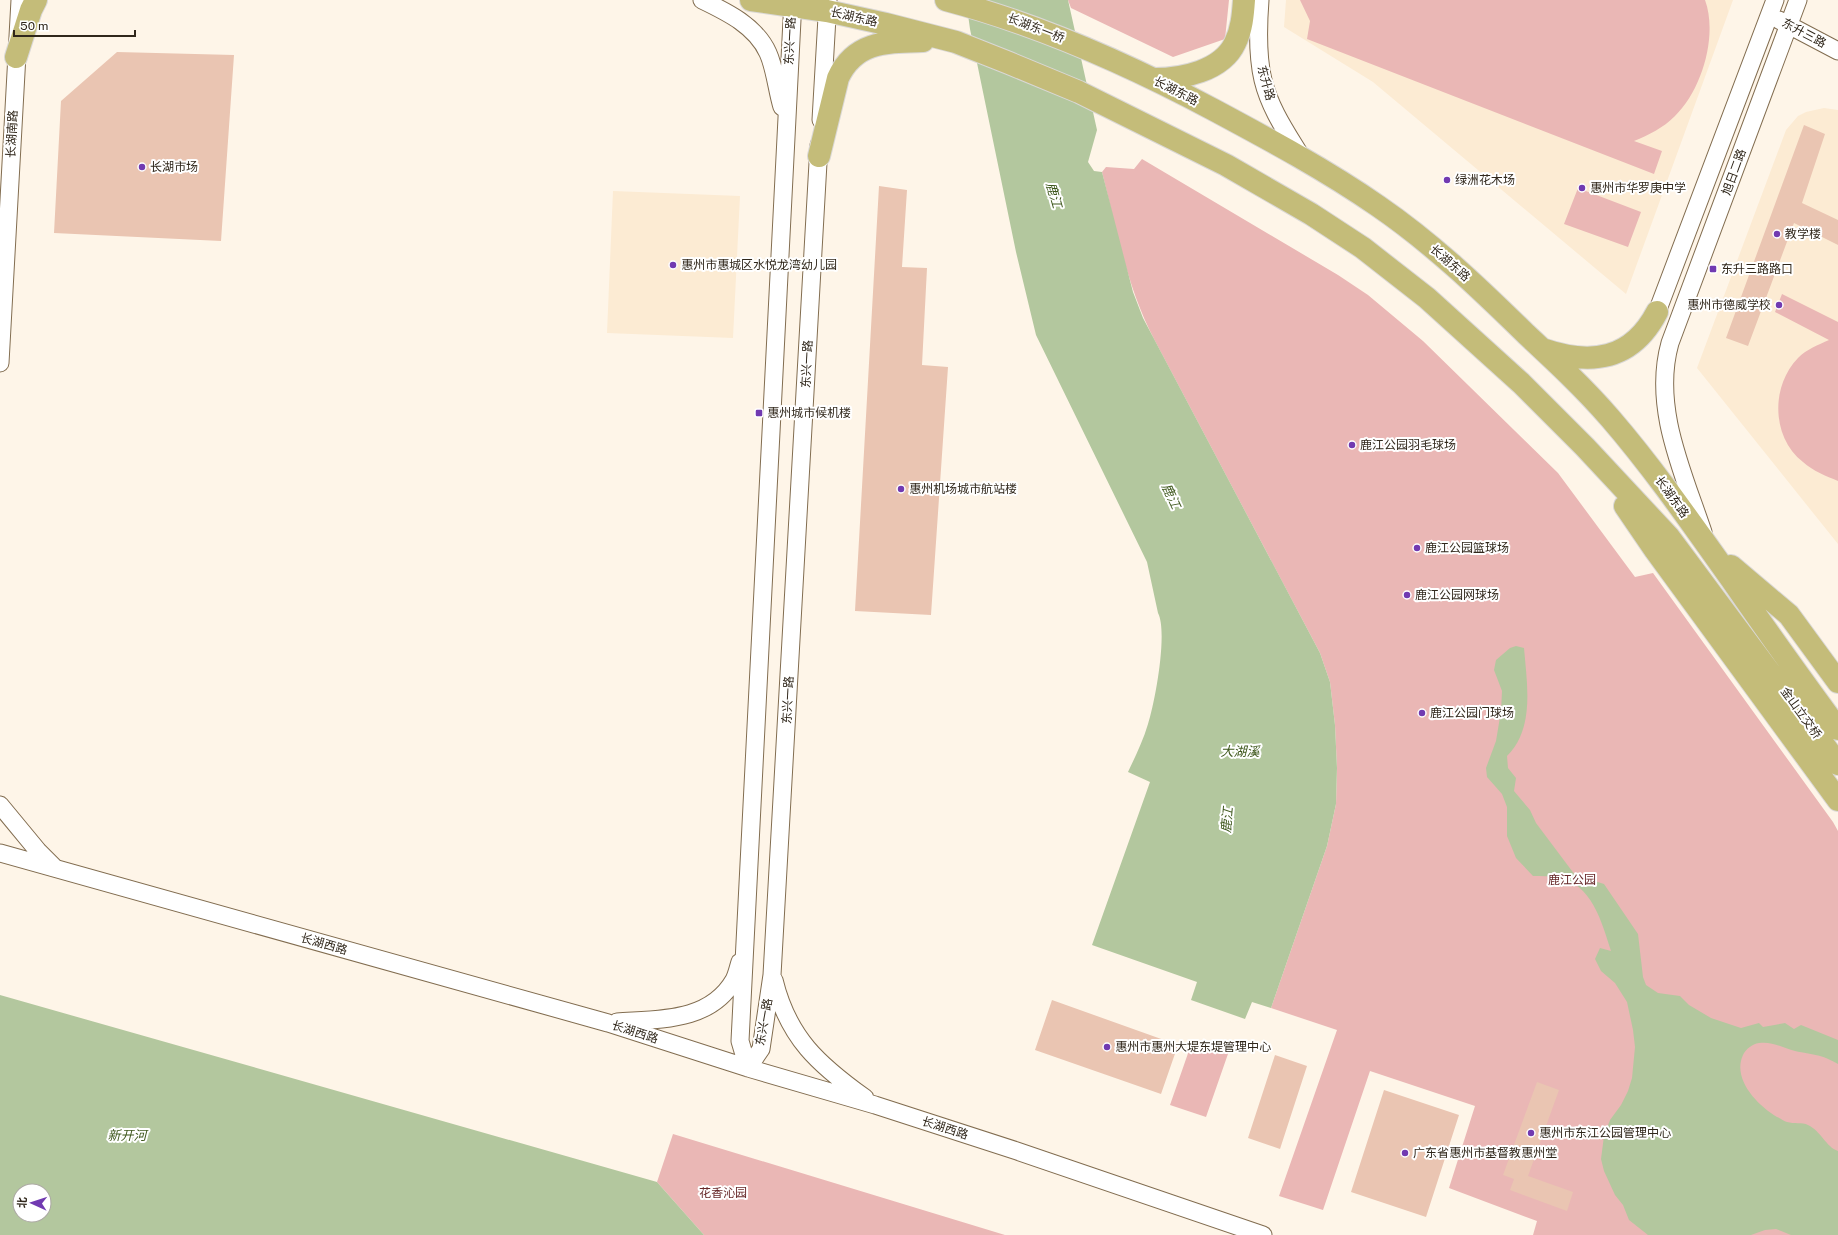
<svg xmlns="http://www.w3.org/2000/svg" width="1838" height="1235" font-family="'Public Sans','Noto Sans SC',sans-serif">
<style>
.built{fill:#fcebd3}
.green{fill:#eab7b5}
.water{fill:#b3c79e;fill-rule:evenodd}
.building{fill:#eac5b2}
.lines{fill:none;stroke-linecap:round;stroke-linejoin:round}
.minor-casing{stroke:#826d50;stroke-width:19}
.major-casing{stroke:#dad8d6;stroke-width:24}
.minor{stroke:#fff;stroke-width:17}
.major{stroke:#c4bc79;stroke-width:22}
.poi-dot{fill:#713ab1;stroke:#fff;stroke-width:1.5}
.labels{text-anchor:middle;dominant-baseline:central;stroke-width:4;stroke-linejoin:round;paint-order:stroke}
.street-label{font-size:12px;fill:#30271b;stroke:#fff}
.poi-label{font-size:12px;fill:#30271b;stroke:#fff;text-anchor:start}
.park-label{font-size:12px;fill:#672829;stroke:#fff}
.water-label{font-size:13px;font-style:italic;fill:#3e571c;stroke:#fff}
</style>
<rect width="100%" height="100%" fill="#fef5e8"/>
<!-- built -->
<path class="built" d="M1286,0H1733L1626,294L1373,82L1284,27Z
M1824,108L1838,110V544L1697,368L1786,130L1798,116L1806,112Z
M613,191L740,196L733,338L607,333Z"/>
<!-- green -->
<path class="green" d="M1068,0H1229L1225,39L1173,57L1071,8Z
M1300,0H1705C1718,35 1702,90 1675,116C1663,128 1649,135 1634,141L1662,151L1654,174L1307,39L1310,21Z
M1142,159L1338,275L1368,295L1423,341L1558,473L1635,577L1653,573L1833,822L1838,831V1235H1533L1537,1221L1449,1188L1475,1106L1370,1071L1323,1210L1279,1196L1337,1030L1271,1008L1327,846L1336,804L1337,768L1335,725L1330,682L1320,653L1154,339C1127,287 1116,228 1102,172L1106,167L1134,169Z
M1578,188L1641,212L1628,247L1564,224Z
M1782,294L1838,322V481C1826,476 1813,471 1803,462C1772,438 1770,387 1798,358C1807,349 1818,345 1829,340L1775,312Z
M1193,1039L1229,1051L1206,1117L1170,1105Z
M673,1134L1005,1235H704L657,1182Z"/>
<!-- water -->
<path class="water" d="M966,0H1068L1097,130L1088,162L1094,171L1102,172L1133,292L1143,318L1320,653L1330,682L1335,725L1337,768L1336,804L1327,846L1271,1008L1252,1002L1245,1019L1191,1000L1197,982L1092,945L1150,782L1128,772C1135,757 1143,741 1148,724C1155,703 1168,632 1158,613L1147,562L1036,335L1016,252L970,29Z
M1516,646L1524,648C1527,684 1535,728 1507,756L1508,768L1516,778L1514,791L1530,810L1536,823L1575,875L1604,884L1638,934L1643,977L1646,985L1658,993L1680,996L1689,1005L1711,1018L1741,1028L1759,1023L1763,1027L1785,1023L1794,1029L1801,1025L1838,1040V1064C1821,1054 1813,1055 1795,1051C1783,1048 1772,1041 1759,1043C1752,1044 1746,1049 1743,1055C1732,1079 1757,1105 1777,1117C1780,1118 1784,1121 1787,1122C1794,1124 1802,1122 1808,1125C1821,1131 1826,1147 1838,1151V1235H1791L1776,1229L1765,1230L1751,1235H1648L1629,1220L1623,1205L1615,1195L1604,1171L1601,1159L1604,1136L1610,1120L1621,1105L1628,1091L1632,1078L1635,1047L1633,1030L1627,1002L1615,983L1601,971L1595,959L1600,948L1611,951C1602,923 1592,883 1557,877C1550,876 1541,876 1533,876L1516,858L1507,836V807L1502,794L1487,777L1486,768L1496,741L1501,711L1502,691L1494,670L1496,660L1510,648Z
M0,995L657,1182L704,1235H0ZM20,1191H44V1215H20Z"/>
<!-- building -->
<path class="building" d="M117,52L234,55L221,241L54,233L61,101Z
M1804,125L1825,134L1802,203L1838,220V245L1794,223L1748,346L1726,338Z
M879,186L907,190L902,267L927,268L922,365L948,367L931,615L855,611Z
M1052,1000L1178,1045L1161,1094L1035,1050Z
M1275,1055L1307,1066L1280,1149L1248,1138Z
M1537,1082L1559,1090L1528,1176L1573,1192L1567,1211L1510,1190L1514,1179L1503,1175Z
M1384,1090L1459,1115L1426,1217L1351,1192Z"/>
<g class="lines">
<!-- minor casing -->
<g class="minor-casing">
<path id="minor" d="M702,0C727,12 756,26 768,53C775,68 777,91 782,107
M1260,0C1258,26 1257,55 1263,80C1270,109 1287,133 1302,158
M1779,20L1838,51
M821,120L828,0
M1657,312L1775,0
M0,363L20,0
M1703,532C1683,472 1652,407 1670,343L1798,0
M0,805L38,851L55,868
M0,853L608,1023L748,1068L875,1105L1017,1151L1263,1235
M774,980C788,1038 819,1065 865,1098
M617,1022C659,1019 710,1022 734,980C737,974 738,968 740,962
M748,1068L761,1049L772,975L819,145
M748,1068L740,1041L793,0"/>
</g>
<!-- major casing -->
<g class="major-casing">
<path id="major" d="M751,0L827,11L886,24L956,42L1009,63L1079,92L1226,165L1311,214L1363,248L1427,298L1521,383L1585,447L1669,537L1838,764
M946,0C1040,25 1128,64 1214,110C1270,140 1326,170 1378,206C1432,243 1479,288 1526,334C1555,361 1584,388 1610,418C1654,469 1692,524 1731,579C1766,630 1802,680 1838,729
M16,57L31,10L36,0
M1154,79C1182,79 1222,71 1235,43C1242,29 1243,14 1244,0
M819,156L838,78C855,41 887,42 923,41
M1542,349C1591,366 1632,360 1657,312
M1625,506L1655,550L1838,800
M1731,566L1789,615L1838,682"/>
</g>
<!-- minor -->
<use href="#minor" class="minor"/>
<!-- major -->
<use href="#major" class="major"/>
</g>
<!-- markers -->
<g class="poi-dot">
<circle cx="142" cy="167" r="4"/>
<circle cx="1447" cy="180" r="4"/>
<circle cx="1582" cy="188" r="4"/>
<circle cx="1777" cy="234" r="4"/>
<circle cx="673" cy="265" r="4"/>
<rect x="1709" y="265" width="8" height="8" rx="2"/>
<circle cx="1779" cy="305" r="4"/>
<rect x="755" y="409" width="8" height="8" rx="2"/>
<circle cx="1352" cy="445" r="4"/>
<circle cx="901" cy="489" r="4"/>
<circle cx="1417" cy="548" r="4"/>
<circle cx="1407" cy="595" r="4"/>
<circle cx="1422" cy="713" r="4"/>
<circle cx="1107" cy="1047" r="4"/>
<circle cx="1531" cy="1133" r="4"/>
<circle cx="1405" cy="1153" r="4"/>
</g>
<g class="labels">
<!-- street labels -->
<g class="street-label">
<text transform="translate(854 17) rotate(13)">长湖东路</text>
<text transform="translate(1036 28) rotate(21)">长湖东一桥</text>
<text transform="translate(1804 33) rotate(28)">东升三路</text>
<text transform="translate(790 41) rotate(-87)">东兴一路</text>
<text transform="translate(1266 83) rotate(75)">东升路</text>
<text transform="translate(1176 91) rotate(27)">长湖东路</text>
<text transform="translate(12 134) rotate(-87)">长湖南路</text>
<text transform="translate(1734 172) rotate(-70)">旭日二路</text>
<text transform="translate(1450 263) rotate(41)">长湖东路</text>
<text transform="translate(807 364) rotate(-87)">东兴一路</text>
<text transform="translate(1672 497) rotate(54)">长湖东路</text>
<text transform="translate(788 700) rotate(-87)">东兴一路</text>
<text transform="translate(1801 713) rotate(54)">金山立交桥</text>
<text transform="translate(324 944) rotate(16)">长湖西路</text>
<text transform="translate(764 1022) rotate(-80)">东兴一路</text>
<text transform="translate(635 1032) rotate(18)">长湖西路</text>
<text transform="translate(945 1128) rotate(18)">长湖西路</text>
</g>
<!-- poi labels -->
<g class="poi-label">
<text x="150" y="167">长湖市场</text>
<text x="1455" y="180">绿洲花木场</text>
<text x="1590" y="188">惠州市华罗庚中学</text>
<text x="1785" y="234">教学楼</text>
<text x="681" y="265">惠州市惠城区水悦龙湾幼儿园</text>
<text x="1721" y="269">东升三路路口</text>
<text x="1771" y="305" text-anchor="end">惠州市德威学校</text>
<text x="767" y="413">惠州城市候机楼</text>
<text x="1360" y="445">鹿江公园羽毛球场</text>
<text x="909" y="489">惠州机场城市航站楼</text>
<text x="1425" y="548">鹿江公园篮球场</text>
<text x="1415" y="595">鹿江公园网球场</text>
<text x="1430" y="713">鹿江公园门球场</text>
<text x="1115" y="1047">惠州市惠州大堤东堤管理中心</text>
<text x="1539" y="1133">惠州市东江公园管理中心</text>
<text x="1413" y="1153">广东省惠州市基督教惠州堂</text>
</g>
<!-- park labels -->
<g class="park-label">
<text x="1572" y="880">鹿江公园</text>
<text x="723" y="1193">花香沁园</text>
</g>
<!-- water labels -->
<g class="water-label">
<text transform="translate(1054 195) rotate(74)">鹿江</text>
<text transform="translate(1171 496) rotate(65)">鹿江</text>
<text x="1240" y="751">大湖溪</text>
<text transform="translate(1227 820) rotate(-85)">鹿江</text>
<text x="127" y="1135">新开河</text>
</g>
</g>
<!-- north arrow -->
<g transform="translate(32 1203) rotate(273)"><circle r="19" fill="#ffffff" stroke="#aca9a4"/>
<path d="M0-3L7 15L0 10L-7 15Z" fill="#713ab1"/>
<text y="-6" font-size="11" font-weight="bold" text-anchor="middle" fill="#30271b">北</text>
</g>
<!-- scale -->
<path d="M14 30v6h121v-6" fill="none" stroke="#30271b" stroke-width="2"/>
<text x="20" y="30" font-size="12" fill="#30271b" stroke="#ffffff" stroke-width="3" paint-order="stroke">50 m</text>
</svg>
